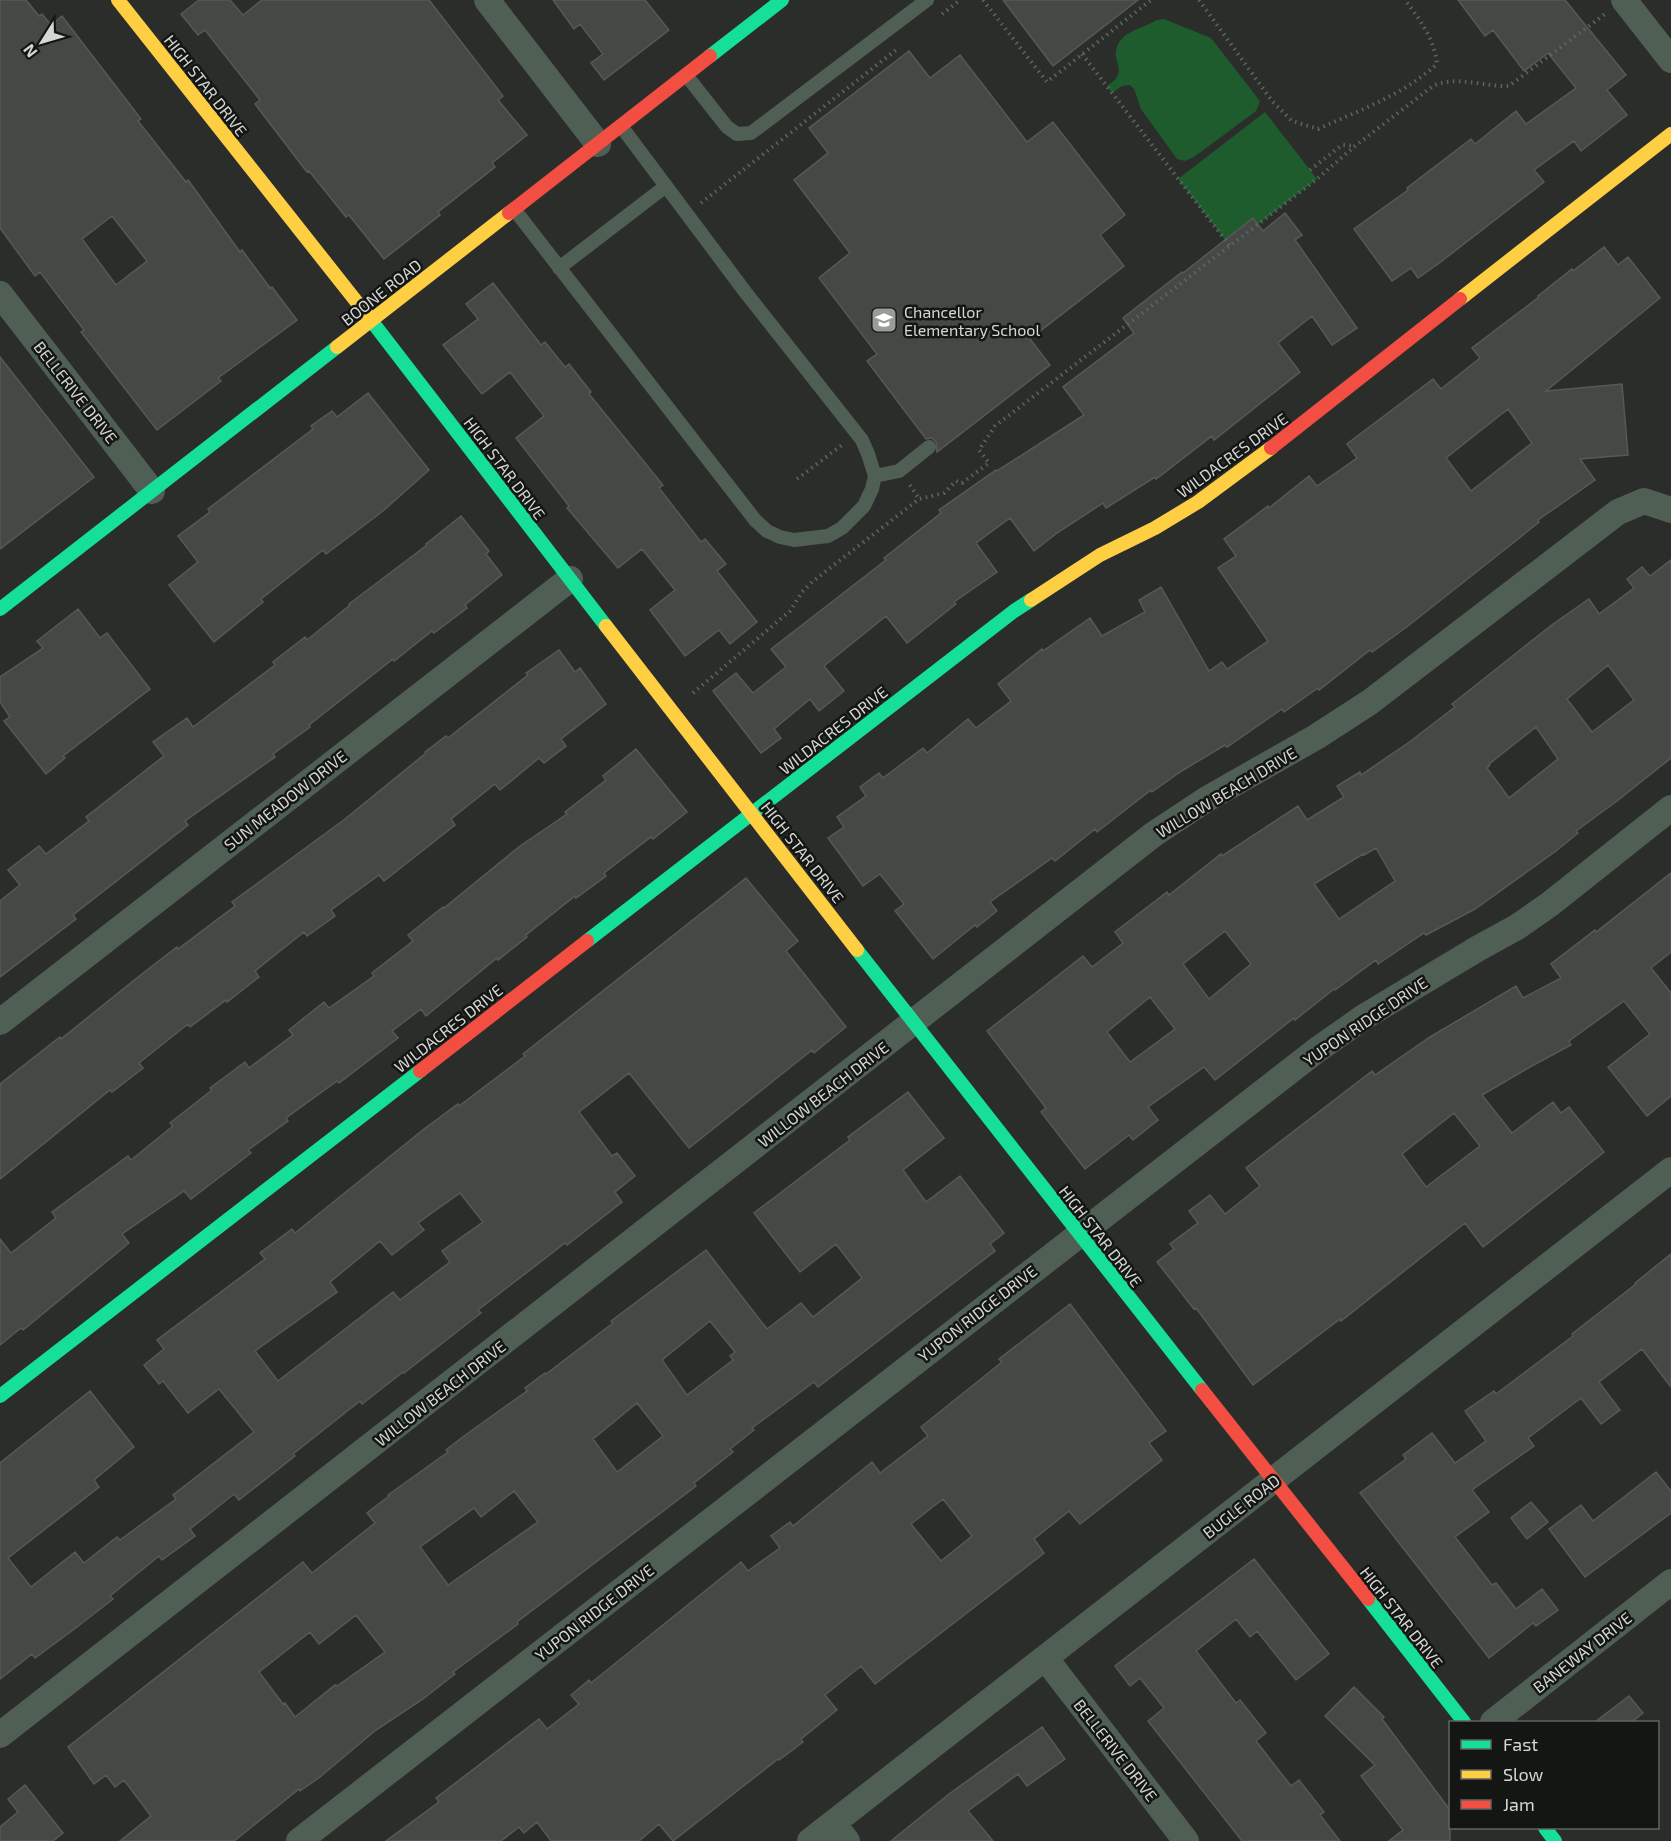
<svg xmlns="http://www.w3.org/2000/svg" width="1671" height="1841" font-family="'Exo 2',sans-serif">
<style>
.green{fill:#1e5c2d}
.building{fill:#464846;stroke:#575857;stroke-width:1.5;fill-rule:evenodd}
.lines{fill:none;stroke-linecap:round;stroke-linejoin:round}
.path{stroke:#5c665e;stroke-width:4;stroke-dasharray:1.5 4.5;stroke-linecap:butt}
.lane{stroke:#505f53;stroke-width:14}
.street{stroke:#505f53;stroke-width:26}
.fast{stroke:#16e098;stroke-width:14}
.slow{stroke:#ffcf43;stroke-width:14}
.jam{stroke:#f24e42;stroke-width:14}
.labels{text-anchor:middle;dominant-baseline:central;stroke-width:5;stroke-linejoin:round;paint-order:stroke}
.street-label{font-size:16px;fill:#d4d7d4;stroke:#141614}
.poi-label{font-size:16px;fill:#d4d7d4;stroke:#141614;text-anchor:start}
</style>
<rect width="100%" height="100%" fill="#2b2d2b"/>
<!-- green -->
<path class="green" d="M1164,19L1211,38L1260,101L1256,111L1194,157L1185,161L1177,159L1141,109L1134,89L1130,85L1122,86L1112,93L1107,86C1133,69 1106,61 1120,41C1127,31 1147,26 1157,20Z
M1265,112L1317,179L1230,246L1178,179Z"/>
<!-- building -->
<path class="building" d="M0,0H26L39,16L42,14L51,25L62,16L141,119L138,121L186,182L188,180L240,252L242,250L270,288L272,287L297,320L218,378L221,381L157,430L81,332L84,330L40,272L35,276L0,228ZM112,216L147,261L116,285L82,239Z
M199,0H230L243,15L262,0H429L503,96L498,100L527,135L492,163L495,167L438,212L440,215L384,259L349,215L346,217L309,171L307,172L255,104L260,100L205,30L198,35L181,14Z
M553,0H645L669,30L604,80L591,63L603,54L580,24L574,29Z
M1003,0H1138L1053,66Z
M1458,0H1565L1626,75L1607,90L1627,115L1581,151L1574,141L1534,170L1544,182L1438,264L1418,278L1411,268L1392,281L1354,229L1408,190L1407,188L1471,139L1475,144L1516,111L1526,124L1576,88L1548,53L1524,71L1493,30L1485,36Z
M909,51L930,78L960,55L1027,142L1053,122L1125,215L1100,235L1124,266L1030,339L1050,365L937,452L936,442L932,438L926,439L867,361L877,354L819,278L850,253L794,180L828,153L809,128Z
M1285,213L1302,235L1295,240L1357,328L1332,345L1312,316L1278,343L1300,372L1214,440L1212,436L1156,479L1155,477L1106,508L1103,503L1057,533L1034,551L1010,518L976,543L997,572L954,602L956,604L907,643L886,616L824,666L844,691L819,711L810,699L774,729L781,738L761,753L713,691L736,673L753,693L786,667L771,649L886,560L884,558L941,513L939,510L996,470L997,471L1084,415L1063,387L1134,333L1123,318L1182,272L1183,273L1253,218L1263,231Z
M1604,247L1618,265L1628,257L1660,298L1546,391L1622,384L1628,455L1580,459L1595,480L1538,520L1539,522L1513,543L1408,626L1372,652L1370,650L1319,690L1318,688L1284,712L1282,709L1227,747L1225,745L1180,772L1152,792L1151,790L1097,832L1095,829L1055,861L1052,858L990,902L997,911L977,927L975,925L933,959L895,911L904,904L880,874L863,886L828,838L844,827L837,817L866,796L860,787L879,773L883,778L923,748L927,753L968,719L976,728L1011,701L998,684L1042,649L1043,651L1090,618L1102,636L1145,612L1139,600L1161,587L1209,671L1222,662L1227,669L1268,641L1218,568L1236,556L1224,539L1268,506L1269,508L1309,476L1317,486L1357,458L1347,444L1433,379L1441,389L1480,358L1472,348L1539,297L1538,296L1572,269L1573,271ZM1508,409L1532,443L1471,491L1446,458Z
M493,283L541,345L545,342L565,367L569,364L591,392L589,394L663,485L659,488L701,542L705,539L726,564L717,571L757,622L730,644L719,630L685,656L650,610L675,590L642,549L618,568L567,508L569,506L516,438L544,416L510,372L482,394L443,345L478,319L466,304Z
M0,357L94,477L0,549Z
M368,393L429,470L383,511L326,554L323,550L261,599L263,602L214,642L169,585L198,562L178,536L210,512L208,509L313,429L311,426L332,411L337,417Z
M461,516L489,551L486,554L502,575L465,605L467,608L434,633L432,631L394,661L393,659L309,725L310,727L273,754L275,757L185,821L188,825L73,915L76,919L0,977V901L20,885L8,870L39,846L46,854L89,821L86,817L164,756L153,742L187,718L193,727L275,665L273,662L305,637L307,640L350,605L349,604L427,545L426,544Z
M1671,560V758L1617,801L1576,831L1578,833L1556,851L1475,909L1426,935L1424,933L1378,964L1376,960L1335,990L1334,989L1295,1020L1294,1018L1215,1080L1204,1067L1148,1107L1158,1120L1133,1140L1129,1135L1085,1169L1041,1112L1046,1108L987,1031L1083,956L1092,967L1123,943L1115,932L1167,892L1169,895L1221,854L1222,856L1298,806L1307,820L1344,797L1337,786L1360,772L1361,775L1408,743L1455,707L1452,704L1553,624L1589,599L1599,614L1634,588L1627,579L1642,567L1650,576ZM1608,665L1634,700L1592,732L1567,699ZM1536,727L1558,759L1509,798L1487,768L1490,765L1489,764ZM1376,848L1395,881L1339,919L1314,884L1363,854L1364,855ZM1225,931L1251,964L1209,999L1183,964ZM1150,997L1175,1029L1130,1062L1107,1032Z
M78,609L100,638L107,633L150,689L63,756L65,758L46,774L4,721L10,717L0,702V677L43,648L37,641Z
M559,650L575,672L580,668L606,704L561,739L566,746L544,763L539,758L500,790L495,784L451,819L455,825L384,881L379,875L331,910L335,916L307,936L304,932L255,971L259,977L227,1002L226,1000L190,1027L188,1024L139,1063L143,1068L112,1092L110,1090L0,1179V1084L60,1037L61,1039L138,977L177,947L178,949L235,906L232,902L345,819L426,753L425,752L446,736L448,738L528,675L526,673Z
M636,749L687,812L653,839L651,837L604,873L606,876L576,898L575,896L526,935L527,937L498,960L497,958L426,1016L421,1009L392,1031L398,1038L339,1083L337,1081L286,1118L288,1121L248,1150L251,1153L191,1199L184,1191L122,1234L129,1243L23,1330L21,1328L0,1345V1239L11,1253L56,1218L52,1212L128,1156L131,1160L173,1126L170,1123L212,1090L210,1088L245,1062L249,1068L293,1035L289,1030L324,1002L329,1008L374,976L372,973L413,941L408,935L443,907L444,908L520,846L567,814L565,812L606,780L603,776Z
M1671,873V952L1651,968L1671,993V1096L1647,1116L1608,1067L1650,1034L1624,1001L1569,1041L1571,1045L1530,1067L1482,1095L1512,1133L1553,1102L1561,1113L1569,1107L1604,1152L1483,1247L1465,1223L1341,1321L1340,1319L1253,1385L1196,1308L1194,1309L1157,1262L1174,1249L1170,1244L1198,1223L1189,1211L1210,1195L1225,1214L1260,1186L1246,1168L1372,1071L1375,1075L1430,1037L1516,986L1523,998L1561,978L1551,964L1595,930L1596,932ZM1454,1113L1480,1146L1426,1187L1402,1154Z
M746,878L798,941L786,951L846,1027L814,1053L812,1050L689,1148L629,1073L579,1112L612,1156L617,1153L635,1176L615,1192L622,1202L567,1245L565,1243L478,1310L481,1313L404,1373L403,1372L362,1404L360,1401L293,1454L295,1456L239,1500L234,1494L190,1529L195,1536L162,1560L159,1556L110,1596L113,1599L77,1627L35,1658L32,1654L0,1679V1463L90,1391L134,1447L94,1480L99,1487L8,1558L31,1587L75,1552L84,1563L117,1537L120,1540L176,1499L173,1495L254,1432L219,1389L188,1413L163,1381L159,1384L144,1365L164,1349L157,1340L265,1259L260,1253L292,1229L295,1233L424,1129L458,1104L459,1106L525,1056L523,1054ZM460,1193L483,1222L442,1251L450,1262L400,1300L393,1292L278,1381L255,1351L337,1292L330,1282L380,1241L392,1255L424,1230L418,1223Z
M908,1092L944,1138L903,1170L926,1202L960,1176L1004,1233L990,1244L995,1251L818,1387L814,1382L752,1428L754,1430L730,1449L733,1452L694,1483L696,1486L517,1622L518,1624L453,1672L455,1674L423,1699L376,1730L320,1777L300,1791L299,1789L234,1841H120L151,1816L124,1780L115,1787L106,1775L94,1784L68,1747L303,1562L312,1573L375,1523L367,1513L389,1496L388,1495L448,1452L446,1450L464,1436L527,1391L525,1388L545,1373L546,1374L613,1323L611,1321L706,1250L767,1329L801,1303L813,1317L862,1278L836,1244L800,1272L754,1213L850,1140L848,1137ZM710,1321L735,1352L730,1356L733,1360L687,1395L662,1360ZM637,1403L663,1436L617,1472L593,1439ZM514,1491L538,1522L448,1585L420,1547L474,1508L481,1517ZM356,1615L385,1652L337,1686L335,1685L295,1717L285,1703L283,1704L259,1672L310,1632L319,1644Z
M1671,1254V1387L1642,1349L1599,1382L1620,1410L1601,1424L1581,1398L1528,1438L1534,1446L1472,1490L1489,1512L1455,1537L1492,1585L1496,1583L1516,1609L1542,1589L1558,1610L1536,1626L1533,1623L1489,1658L1360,1493L1406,1459L1403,1455L1432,1433L1455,1463L1486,1441L1465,1411L1494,1391L1496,1394L1573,1336L1572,1334L1636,1284L1635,1283Z
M1070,1304L1166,1431L1149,1443L1162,1460L1080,1524L1069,1511L1034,1539L1044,1553L1025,1568L875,1684L861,1666L825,1695L837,1710L801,1739L803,1742L779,1760L778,1759L673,1841L659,1824L639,1841H551L537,1822L524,1833L519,1827L501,1841H386L439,1802L436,1798L539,1719L547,1729L579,1704L571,1695L589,1680L591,1683L741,1562L748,1571L780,1548L771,1536L790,1522L793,1526L872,1462L880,1473L928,1436L921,1427L1002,1362L999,1359ZM943,1499L972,1536L941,1561L911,1524Z
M1656,1472L1671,1491V1513L1585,1577L1549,1529L1581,1505L1593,1521Z
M1531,1502L1548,1522L1527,1539L1511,1518Z
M1254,1559L1329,1654L1296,1680L1257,1631L1250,1637L1236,1619L1196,1651L1236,1703L1240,1700L1266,1733L1256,1741L1291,1786L1299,1780L1324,1812L1320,1815L1340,1841H1242L1148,1721L1164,1708L1140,1678L1130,1686L1115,1666Z
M1354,1687L1384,1717L1382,1719L1450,1810V1841H1389L1403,1830L1361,1776L1375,1765L1325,1716Z
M1629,1696L1643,1713L1632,1722H1595Z
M1042,1727L1065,1759L1027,1786L1018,1774L968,1811L993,1841H891L949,1794Z
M25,1785L63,1833L53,1841H0V1827L18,1812L8,1799Z"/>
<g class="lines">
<!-- path -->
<path class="path" d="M983,0L1047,82L1151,0
M1199,0L1272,101L1292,121L1318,129C1360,110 1403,95 1437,64C1434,38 1420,20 1405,0
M942,14L960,0
M1082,54L1230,246
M1310,170L1342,145L1355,146
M701,203L896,50
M797,479L842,445
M910,485L919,499
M693,693L790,611L802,592L812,582L919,499L944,493L956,481L962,483L989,463L979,450L995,426L1317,179L1355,146L1433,86C1455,75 1485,87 1509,86L1605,14"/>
<!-- lane -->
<path class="lane" d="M686,75L727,127L737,134L751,133L927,0
M514,209L755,520L767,531L780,537L794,540L828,536L842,528L864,506L872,489L875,476L868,454L862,440L746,293L621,126
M559,268L666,186
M875,476L899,471L929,447"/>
<!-- street -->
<path class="street" d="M487,0L598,144
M1624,0L1671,60
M0,294L152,491
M0,1022L570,579
M1046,1659L1186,1841
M1493,1722L1671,1582
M0,1735L1154,834L1207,799L1316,737L1370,702L1618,512L1644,501L1671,510
M833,1823L847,1841
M299,1841L1317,1050L1364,1017L1477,949L1517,927L1550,904L1671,808
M810,1841L1671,1170"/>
<!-- fast -->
<path class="fast" d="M710,56L782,0
M367,315L606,626
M0,609L337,347
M587,941L1014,611L1031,600
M857,950L1202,1390
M0,1396L420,1071
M1368,1599L1464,1722
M1545,1828L1555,1841"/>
<!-- slow -->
<path class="slow" d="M118,0L367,315
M1460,299L1671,134
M337,347L509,213
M1031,600L1100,555L1155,528L1198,502L1271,448
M606,626L857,950"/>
<!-- jam -->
<path class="jam" d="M509,213L710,56
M1271,448L1460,299
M420,1071L587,941
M1202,1390L1368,1599"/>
</g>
<!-- icons -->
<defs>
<g id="school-square" transform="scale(1.35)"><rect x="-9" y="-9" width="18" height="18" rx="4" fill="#999c99" stroke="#141614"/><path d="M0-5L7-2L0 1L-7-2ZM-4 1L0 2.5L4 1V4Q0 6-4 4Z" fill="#fff"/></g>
</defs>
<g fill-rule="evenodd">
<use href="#school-square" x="884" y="320"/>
</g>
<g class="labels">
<!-- street labels -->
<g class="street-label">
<text transform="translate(206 85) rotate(52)">HIGH STAR DRIVE</text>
<text transform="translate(381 292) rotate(-38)">BOONE ROAD</text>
<text transform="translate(76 392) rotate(52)">BELLERIVE DRIVE</text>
<text transform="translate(1232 455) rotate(-36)">WILDACRES DRIVE</text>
<text transform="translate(505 468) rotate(53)">HIGH STAR DRIVE</text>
<text transform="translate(833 730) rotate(-38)">WILDACRES DRIVE</text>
<text transform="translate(1226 792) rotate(-31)">WILLOW BEACH DRIVE</text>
<text transform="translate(285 800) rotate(-38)">SUN MEADOW DRIVE</text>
<text transform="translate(803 852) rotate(52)">HIGH STAR DRIVE</text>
<text transform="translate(1365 1021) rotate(-34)">YUPON RIDGE DRIVE</text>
<text transform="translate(448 1028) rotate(-38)">WILDACRES DRIVE</text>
<text transform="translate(823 1094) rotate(-38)">WILLOW BEACH DRIVE</text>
<text transform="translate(1101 1236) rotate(52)">HIGH STAR DRIVE</text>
<text transform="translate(977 1313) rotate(-38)">YUPON RIDGE DRIVE</text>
<text transform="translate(440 1393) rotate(-38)">WILLOW BEACH DRIVE</text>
<text transform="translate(1241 1506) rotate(-38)">BUGLE ROAD</text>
<text transform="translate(594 1612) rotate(-38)">YUPON RIDGE DRIVE</text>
<text transform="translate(1402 1617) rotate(52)">HIGH STAR DRIVE</text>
<text transform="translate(1582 1652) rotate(-38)">BANEWAY DRIVE</text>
<text transform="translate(1116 1750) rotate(52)">BELLERIVE DRIVE</text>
</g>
<!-- poi labels -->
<g class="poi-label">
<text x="904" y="311">Chancellor<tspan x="904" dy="18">Elementary School</tspan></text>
</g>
</g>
<!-- legend -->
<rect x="1449" y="1721" width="210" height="108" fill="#141614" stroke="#616361" stroke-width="1.5"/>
<rect x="1461" y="1740" width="30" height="9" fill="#16e098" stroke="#616361" stroke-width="1.5"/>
<text x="1503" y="1751" font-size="18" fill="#d4d7d4">Fast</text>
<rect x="1461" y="1770" width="30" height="9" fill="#ffcf43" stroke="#616361" stroke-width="1.5"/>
<text x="1503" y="1781" font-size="18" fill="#d4d7d4">Slow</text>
<rect x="1461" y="1800" width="30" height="9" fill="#f24e42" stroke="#616361" stroke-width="1.5"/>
<text x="1503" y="1811" font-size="18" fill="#d4d7d4">Jam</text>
<!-- north arrow -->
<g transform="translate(42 42) rotate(233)" stroke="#141614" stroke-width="4.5" paint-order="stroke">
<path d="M0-4.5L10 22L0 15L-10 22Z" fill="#d4d7d4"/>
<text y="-9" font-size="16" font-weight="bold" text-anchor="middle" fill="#d4d7d4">N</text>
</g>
</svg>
